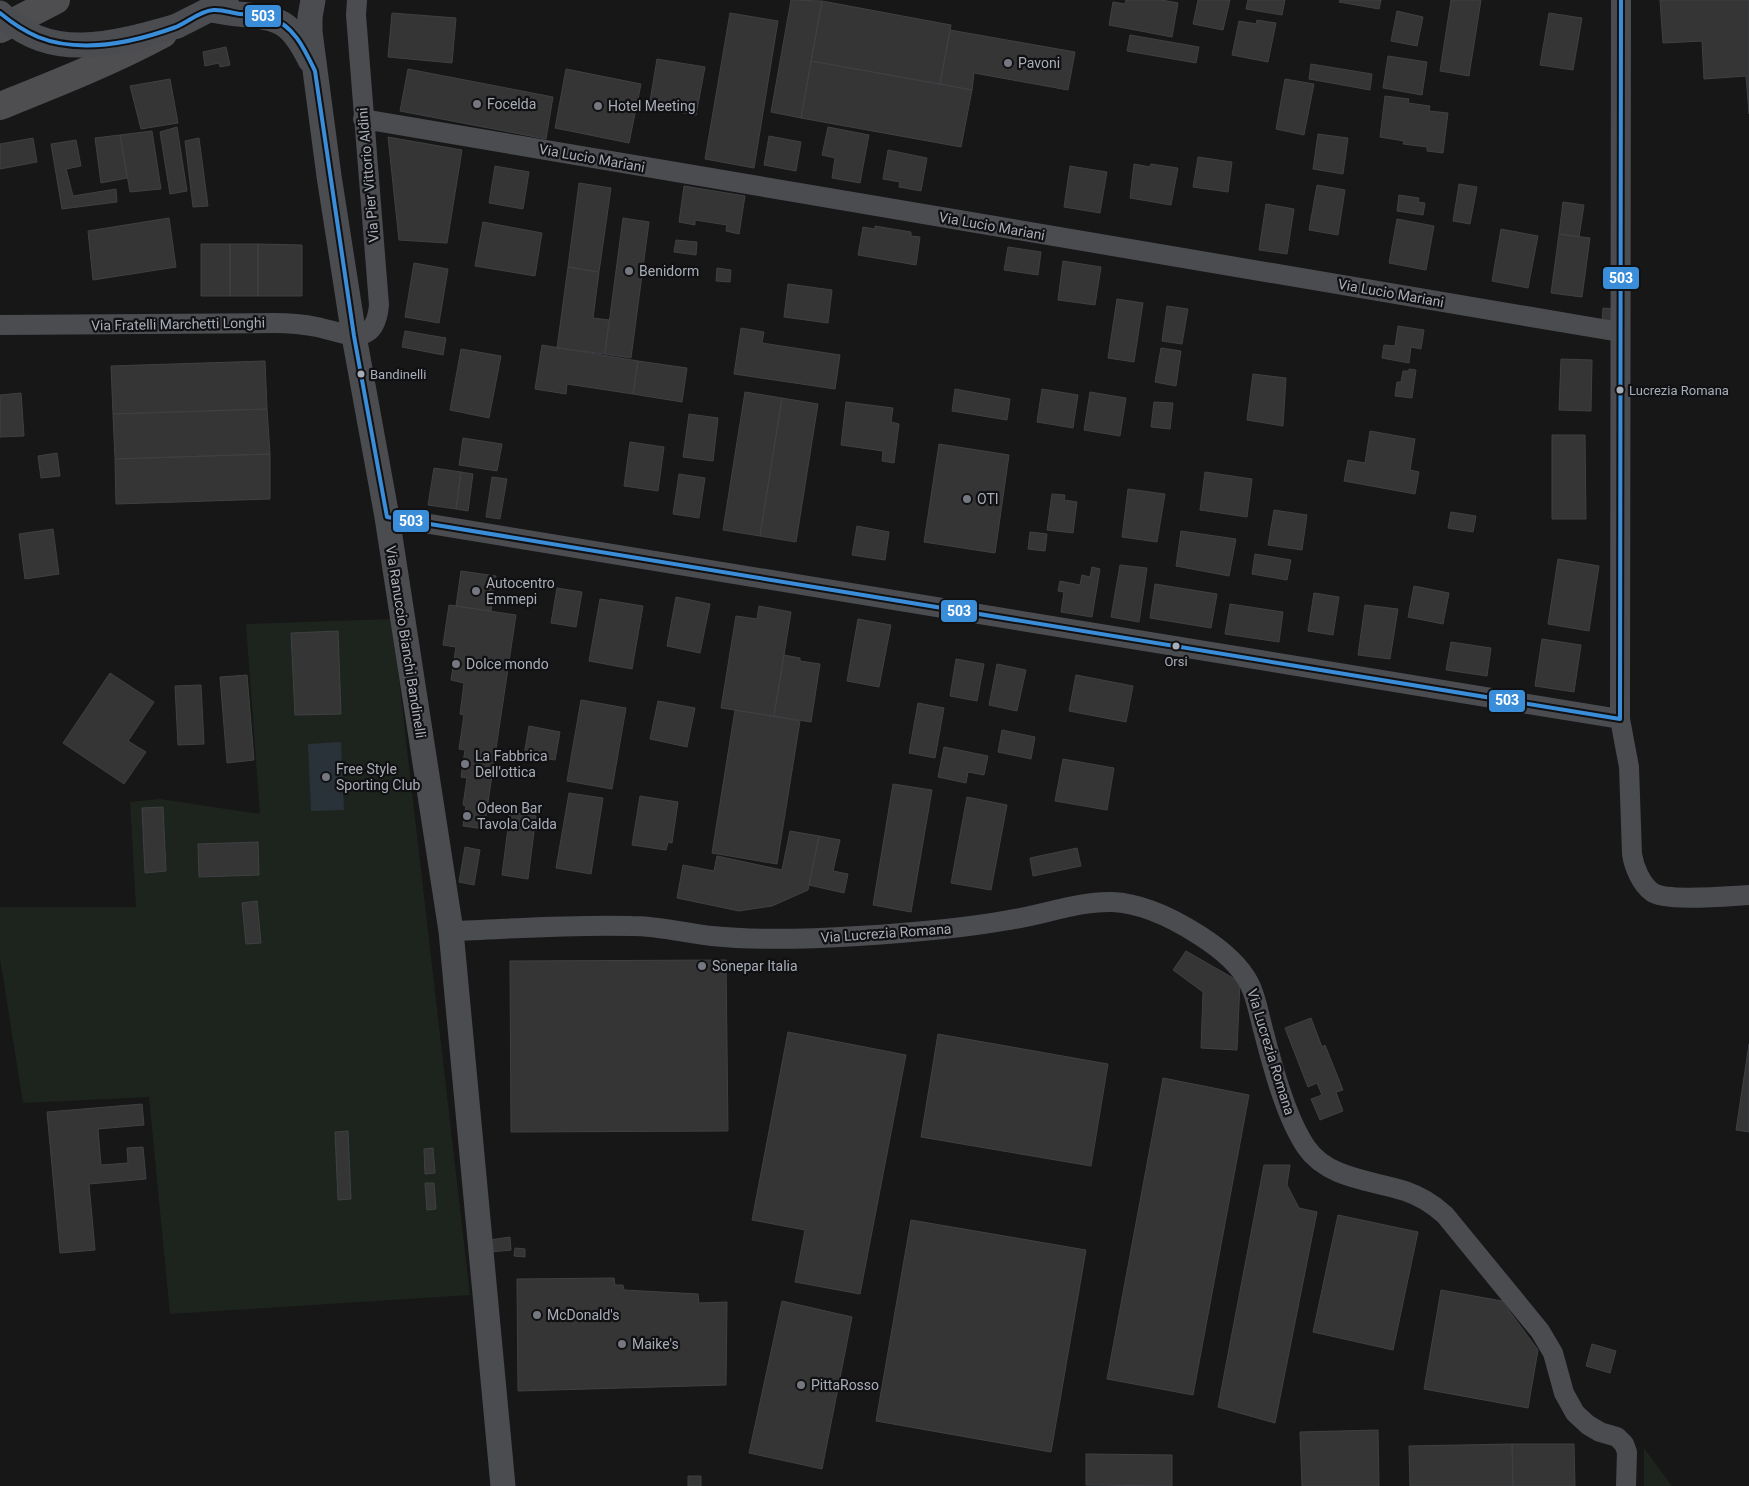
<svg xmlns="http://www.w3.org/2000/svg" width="1749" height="1486" font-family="Roboto,sans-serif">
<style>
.green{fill:#1d241e}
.water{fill:#2a3239}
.building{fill:#353536;stroke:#3f4043}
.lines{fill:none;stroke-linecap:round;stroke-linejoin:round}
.minor{stroke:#4b4c50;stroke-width:20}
.tertiary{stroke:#4b4c50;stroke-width:25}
.motorway{stroke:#4e4e51;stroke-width:28}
.tertiary-bridge{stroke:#4b4c50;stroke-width:25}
.bus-1-casing{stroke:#111113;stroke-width:8}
.bus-1{stroke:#3a8dd9;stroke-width:4}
.poi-dot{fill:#757880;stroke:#111113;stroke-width:2}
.bus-dot{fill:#a8adb8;stroke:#111113;stroke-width:2}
.labels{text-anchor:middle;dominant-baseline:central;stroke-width:4.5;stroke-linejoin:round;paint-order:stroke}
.bus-label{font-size:13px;fill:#a8adb8;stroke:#111113;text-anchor:start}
.poi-label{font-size:14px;fill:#a8adb8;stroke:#111113;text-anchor:start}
.street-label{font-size:14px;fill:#a8adb8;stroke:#111113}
.line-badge{stroke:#111113;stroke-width:2}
.badge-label{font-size:14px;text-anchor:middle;font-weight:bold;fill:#fff}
</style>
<rect width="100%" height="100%" fill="#171717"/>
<!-- green -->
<path class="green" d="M392,619L470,1295L170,1314L149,1097L23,1103L0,958V907H136L130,802L160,799L260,814L246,624Z
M1644,1448L1672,1486H1644Z"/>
<!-- water -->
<path class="water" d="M341,742L344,810L311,811L308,744Z"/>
<!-- building -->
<path class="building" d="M791,0L822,1L801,118L771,112Z
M1126,0H1162L1178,3L1172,37L1109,25L1113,2L1125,4Z
M1198,0H1230L1223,30L1193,24Z
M1248,0H1285L1282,15L1246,9Z
M1340,0H1381L1379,9L1339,2Z
M1451,0H1481L1469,76L1440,71Z
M1660,0H1749V114L1746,76L1704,79L1702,41L1663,43Z
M822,1L951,25L940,84L811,61Z
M1397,11L1423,17L1417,46L1391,41Z
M392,13L456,18L452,63L388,57Z
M730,13L778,21L754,168L705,159Z
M1549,13L1582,18L1573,70L1540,65Z
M1257,20L1276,23L1268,62L1232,55L1239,21L1256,24Z
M950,30L1075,52L1068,90L974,73L972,90L940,84Z
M1130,35L1199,47L1196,63L1127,51Z
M226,47L230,65L220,67L219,63L205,66L203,52Z
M1388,56L1427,62L1422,95L1383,88Z
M657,59L705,67L696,115L649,107Z
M811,61L972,90L961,147L801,118Z
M1311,64L1372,74L1370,90L1309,79Z
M408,69L553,97L546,139L400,111Z
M566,69L641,84L629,143L555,128Z
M170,79L178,123L141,129L130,86Z
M1285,79L1314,84L1304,135L1276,129Z
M1385,96L1409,99L1408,103L1430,106L1429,111L1448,113L1443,153L1427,151V147L1403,144L1404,141L1380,137Z
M177,127L187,191L170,194L160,132Z
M828,127L869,135L860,183L832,178L835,158L822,155Z
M152,131L161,189L130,192L120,135Z
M1318,134L1348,138L1343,174L1313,169Z
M120,135L127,178L101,183L95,138Z
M769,136L801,142L796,171L764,165Z
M388,137L462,150L447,243L399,240Z
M33,138L37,162L0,169V144Z
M199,138L208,206L193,207L185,141Z
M76,140L81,166L66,169L73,196L116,189L117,202L62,209L51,144Z
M888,150L927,158L921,191L899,187L900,182L883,179Z
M1198,157L1232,162L1228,192L1193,187Z
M1134,164L1150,167L1151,164L1178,168L1171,205L1130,198Z
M495,166L529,172L523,209L489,203Z
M1070,166L1107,172L1100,213L1064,207Z
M579,183L611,188L599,272L568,267Z
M1459,184L1477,187L1470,224L1453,221Z
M1317,185L1345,190L1338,235L1309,230Z
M684,186L745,196L739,234L726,231L727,225L695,220V225L679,222Z
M1399,195L1419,198L1418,202L1425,203L1423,215L1397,211Z
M1563,202L1584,205L1579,237L1559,234Z
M1266,204L1294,209L1287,254L1259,250Z
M169,218L176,267L93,280L88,231Z
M623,218L649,222L631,358L605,354Z
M1397,219L1434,226L1426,270L1389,263Z
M483,222L542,233L535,276L475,266Z
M875,226L911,232V236L920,237L916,265L858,255L863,227L875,229Z
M1501,229L1538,236L1528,288L1492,281Z
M1559,234L1590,238L1582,297L1551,293Z
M676,240L697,242L696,255L674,252Z
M201,244H230V296H201Z
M230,244H258V296H230Z
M258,244L302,245V296H258Z
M1008,247L1041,252L1038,275L1004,270Z
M1063,261L1101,267L1095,305L1058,300Z
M414,263L448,269L439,323L405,317Z
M568,267L599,272L593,318L609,320L605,354L557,348Z
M717,268L731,270L730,282L716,281Z
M788,284L832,290L828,323L784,317Z
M1117,299L1143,303L1134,362L1108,358Z
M1167,306L1188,309L1182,344L1162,341Z
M1603,308L1614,309L1613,325H1602Z
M1398,326L1424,330L1421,349L1411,347L1409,363L1382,358L1384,345L1395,346Z
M741,328L764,332L762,343L840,355L835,389L734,374Z
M405,331L446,338L443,355L402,347Z
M542,345L638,361L633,394L567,384L566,394L535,389Z
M1161,348L1181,351L1176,386L1155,382Z
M461,349L501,356L489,418L450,410Z
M1561,359L1592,360L1591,411L1559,410Z
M265,361L267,409L113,414L111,366Z
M638,361L687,368L682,402L633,394Z
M1409,369L1416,370L1412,398L1395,396L1397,382H1401L1403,371H1409Z
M1253,374L1286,378L1283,426L1247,420Z
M955,389L1010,399L1007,420L952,411Z
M1042,389L1078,395L1073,428L1037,422Z
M745,392L782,398L760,536L723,530Z
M1090,392L1126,398L1120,436L1084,430Z
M21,393L24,436L0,437V395Z
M782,398L818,404L796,542L760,536Z
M846,402L893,408L891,422L899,424L894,463L882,461L883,451L841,445Z
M1154,402L1173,403L1170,429L1151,427Z
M267,409L270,454L115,459L113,414Z
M689,414L718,418L713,461L683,457Z
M1370,431L1415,439L1410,470L1419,472L1415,494L1344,481L1348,460L1365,463Z
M1552,435H1585L1586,519H1552Z
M463,438L502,444L497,471L459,465Z
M630,442L664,447L658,491L624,486Z
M939,444L1009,455L995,553L924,542Z
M57,453L60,476L41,478L38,456Z
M270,454V499L116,504L115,459Z
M434,468L461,472L456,509L428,505Z
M461,472L473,474L468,511L456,509Z
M1205,472L1252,479L1247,517L1200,510Z
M679,474L705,478L699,518L673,514Z
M492,477L507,479L500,519L486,517Z
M1128,489L1165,494L1157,542L1122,537Z
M1052,494L1065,495L1064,500L1077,502L1073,533L1047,530Z
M1274,510L1307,515L1302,550L1268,545Z
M1451,512L1476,516L1473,532L1448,528Z
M857,526L889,532L885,560L852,555Z
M53,529L59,574L25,579L19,534Z
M1181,531L1236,539L1229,576L1176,566Z
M1030,532L1047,534L1045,551L1028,549Z
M1255,554L1291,560L1287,580L1252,574Z
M1558,559L1599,566L1589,631L1548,624Z
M1120,565L1147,568L1139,622L1111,617Z
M1092,567L1100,569L1092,617L1061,612L1064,592L1058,591L1060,581L1080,585L1082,575L1090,577Z
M461,571L496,576L491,611L456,606Z
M1155,584L1217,594L1211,628L1150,618Z
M1414,586L1449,593L1443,624L1408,617Z
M557,588L582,592L576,627L551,623Z
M1314,593L1339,597L1333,635L1308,631Z
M676,597L710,604L700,653L667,646Z
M600,599L643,606L632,669L589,661Z
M1230,604L1283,612L1279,642L1225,634Z
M449,605L516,615L484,829L463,826L466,806L463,805L467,778L461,777L465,750L459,749L464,715L460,714L464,683L451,680L456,647L443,645Z
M1365,605L1398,609L1390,659L1358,655Z
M759,606L791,612L774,716L721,708L736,616L757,619Z
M858,619L891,625L879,687L847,681Z
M338,631L341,714L295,715L291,633Z
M1542,639L1581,645L1574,692L1535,686Z
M1451,642L1491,648L1487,676L1446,670Z
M784,655L800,658V661L820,664L811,722L774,716Z
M956,659L984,664L977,701L950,696Z
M997,664L1026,670L1017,711L989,705Z
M110,673L154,702L128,741L146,752L124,784L63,743Z
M247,675L254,760L227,763L220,677Z
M1076,675L1133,686L1126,722L1069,711Z
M201,685L204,744L178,745L175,686Z
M581,700L626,708L612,789L567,781Z
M658,701L695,708L687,747L650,739Z
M918,703L944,708L935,758L909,753Z
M735,710L800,721L777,864L712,853Z
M529,726L560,732L555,760L524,755Z
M1002,730L1035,737L1031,759L998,752Z
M944,747L988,756L984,775L968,772L966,783L938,777Z
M1063,759L1114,768L1107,810L1055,801Z
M893,784L932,790L911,912L873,905Z
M569,793L603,798L591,874L556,868Z
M640,796L678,802L672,843L668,842L666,850L632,845Z
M967,797L1007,805L991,890L951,883Z
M163,807L166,871L145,873L142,808Z
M510,812L536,816L528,879L502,875Z
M790,831L819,836L808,890L772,906L739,911L677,898L683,865L714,871L717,856L782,870Z
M819,836L840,840L833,871L848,874L844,893L809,885Z
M258,842L259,875L199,877L198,844Z
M465,847L480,850L474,885L459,882Z
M1077,848L1081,866L1033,876L1030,858Z
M257,901L261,943L246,944L242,903Z
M1186,951L1240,982L1237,1050L1201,1048L1203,992L1173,970Z
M726,960L728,1131L511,1132L510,961Z
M1311,1018L1322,1047L1325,1045L1343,1090L1336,1092L1343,1111L1320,1120L1311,1099L1322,1095L1317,1083L1308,1087L1285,1028Z
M788,1032L906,1055L860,1294L795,1282L805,1230L752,1220Z
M938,1034L1108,1064L1091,1166L921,1137Z
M1749,1044V1132L1736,1130Z
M1163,1078L1249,1095L1193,1395L1107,1379Z
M142,1104L144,1125L98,1129L101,1165L128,1163L127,1148L143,1147L146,1179L89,1184L95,1250L60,1253L47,1112Z
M348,1131L351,1199L338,1200L335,1132Z
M433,1148L435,1173L425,1174L424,1149Z
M1264,1165H1290L1287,1185L1299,1208L1317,1212L1275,1423L1218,1407Z
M425,1183H434L436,1209L427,1210Z
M1338,1215L1418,1232L1393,1350L1313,1332Z
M911,1220L1086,1250L1051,1452L876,1421Z
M510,1237L511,1250L491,1252L490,1240Z
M515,1248L525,1249V1257L514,1256Z
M614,1278L615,1285H623L624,1290L698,1294L699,1303L727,1302L726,1385L518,1391L517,1279Z
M1441,1290L1502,1301L1538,1350L1528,1408L1424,1389Z
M782,1301L852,1317L822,1469L749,1453Z
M1592,1344L1616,1351L1610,1373L1586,1366Z
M1378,1430L1379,1486H1302L1300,1432Z
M1512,1444L1513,1486H1410L1409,1446Z
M1512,1444H1574L1575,1486H1513Z
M1086,1454L1172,1455V1486L1086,1485Z
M688,1476H701V1486H688Z"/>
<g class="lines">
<!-- minor -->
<path class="minor" d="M1621,0L1620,706V719L1629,767L1632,854C1634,867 1641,884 1652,892C1665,902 1729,896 1749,895
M363,119L1620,332
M0,325L274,323C288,323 302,324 317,327C345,333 375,350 379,305L356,15L357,0
M387,517L1620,719
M451,931C511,929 571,924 632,926C659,926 685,933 712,936C760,941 810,939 858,936C909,933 959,929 1009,920C1043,915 1078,901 1112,902C1142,903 1174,919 1199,935C1218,947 1238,962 1249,983C1257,998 1259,1016 1264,1033C1273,1068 1286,1117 1306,1147C1328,1179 1371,1180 1405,1191C1420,1196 1433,1204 1445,1215L1540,1331L1553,1353L1564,1393L1575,1413L1588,1425L1600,1432L1617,1437L1624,1444L1627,1452L1626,1486"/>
<!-- tertiary -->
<path class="tertiary" d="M313,0L310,17V32L329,176L354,336L387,517L451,931L503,1486
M211,10C220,11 229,14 238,14C279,17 291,21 310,60
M177,26L226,1"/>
<!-- motorway -->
<path class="motorway" d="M0,29L56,0
M0,106C55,84 111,62 163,34"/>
<!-- tertiary-bridge -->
<path class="tertiary-bridge" d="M0,13C51,64 117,43 177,26"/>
<!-- bus-1 casing -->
<g class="bus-1-casing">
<path id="bus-1" d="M0,13C12,23 24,31 38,37C81,54 135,42 176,27C188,22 200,11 213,10C222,9 231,13 240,14C249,15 260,15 270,18C294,25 305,50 315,71L354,336L387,517L1620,719L1621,0"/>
</g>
<!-- bus-1 -->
<use href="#bus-1" class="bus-1"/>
</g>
<!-- markers -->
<g class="poi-dot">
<circle cx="1008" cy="63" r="5"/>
<circle cx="477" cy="104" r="5"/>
<circle cx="598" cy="106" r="5"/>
<circle cx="629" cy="271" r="5"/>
<circle cx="967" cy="499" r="5"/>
<circle cx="476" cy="591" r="5"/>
<circle cx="456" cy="664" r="5"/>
<circle cx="465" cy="764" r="5"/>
<circle cx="326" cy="777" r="5"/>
<circle cx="467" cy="816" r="5"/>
<circle cx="702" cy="966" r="5"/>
<circle cx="537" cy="1315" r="5"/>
<circle cx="622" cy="1344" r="5"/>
<circle cx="801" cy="1385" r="5"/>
</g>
<g class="bus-dot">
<circle cx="361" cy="374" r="4.5"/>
<circle cx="1620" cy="390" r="4.5"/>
<circle cx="1176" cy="646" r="4.5"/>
</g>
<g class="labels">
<!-- bus labels -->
<g class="bus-label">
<text x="370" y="374">Bandinelli</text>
<text x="1629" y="390">Lucrezia Romana</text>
<text x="1176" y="661" text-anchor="middle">Orsi</text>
</g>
<!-- poi labels -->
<g class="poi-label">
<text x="1018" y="63">Pavoni</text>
<text x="487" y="104">Focelda</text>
<text x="608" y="106">Hotel Meeting</text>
<text x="639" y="271">Benidorm</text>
<text x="977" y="499">OTI</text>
<text x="486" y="583">Autocentro<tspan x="486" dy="16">Emmepi</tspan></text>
<text x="466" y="664">Dolce mondo</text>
<text x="475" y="756">La Fabbrica<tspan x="475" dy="16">Dell'ottica</tspan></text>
<text x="336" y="769">Free Style<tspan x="336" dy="16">Sporting Club</tspan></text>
<text x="477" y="808">Odeon Bar<tspan x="477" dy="16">Tavola Calda</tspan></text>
<text x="712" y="966">Sonepar Italia</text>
<text x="547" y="1315">McDonald's</text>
<text x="632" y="1344">Maike's</text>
<text x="811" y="1385">PittaRosso</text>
</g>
<!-- street labels -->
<g class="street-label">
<text transform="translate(592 158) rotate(10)">Via Lucio Mariani</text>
<text transform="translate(368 175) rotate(-95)">Via Pier Vittorio Aldini</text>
<text transform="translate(992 226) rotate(10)">Via Lucio Mariani</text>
<text transform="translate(1391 293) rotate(10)">Via Lucio Mariani</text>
<text transform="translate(178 324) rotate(-1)">Via Fratelli Marchetti Longhi</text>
<text transform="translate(406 642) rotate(81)">Via Ranuccio Bianchi Bandinelli</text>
<text transform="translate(886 933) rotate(-4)">Via Lucrezia Romana</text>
<text transform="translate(1271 1052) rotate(73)">Via Lucrezia Romana</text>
</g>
</g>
<g class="line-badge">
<rect x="244" y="4" width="38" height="24" rx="5" fill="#3a8dd9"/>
<rect x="1602" y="266" width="38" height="24" rx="5" fill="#3a8dd9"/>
<rect x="392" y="509" width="38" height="24" rx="5" fill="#3a8dd9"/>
<rect x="940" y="599" width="38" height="24" rx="5" fill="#3a8dd9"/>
<rect x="1488" y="689" width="38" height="24" rx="5" fill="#3a8dd9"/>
</g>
<g class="badge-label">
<text x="263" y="21">503</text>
<text x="1621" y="283">503</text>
<text x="411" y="526">503</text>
<text x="959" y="616">503</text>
<text x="1507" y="705">503</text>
</g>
</svg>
